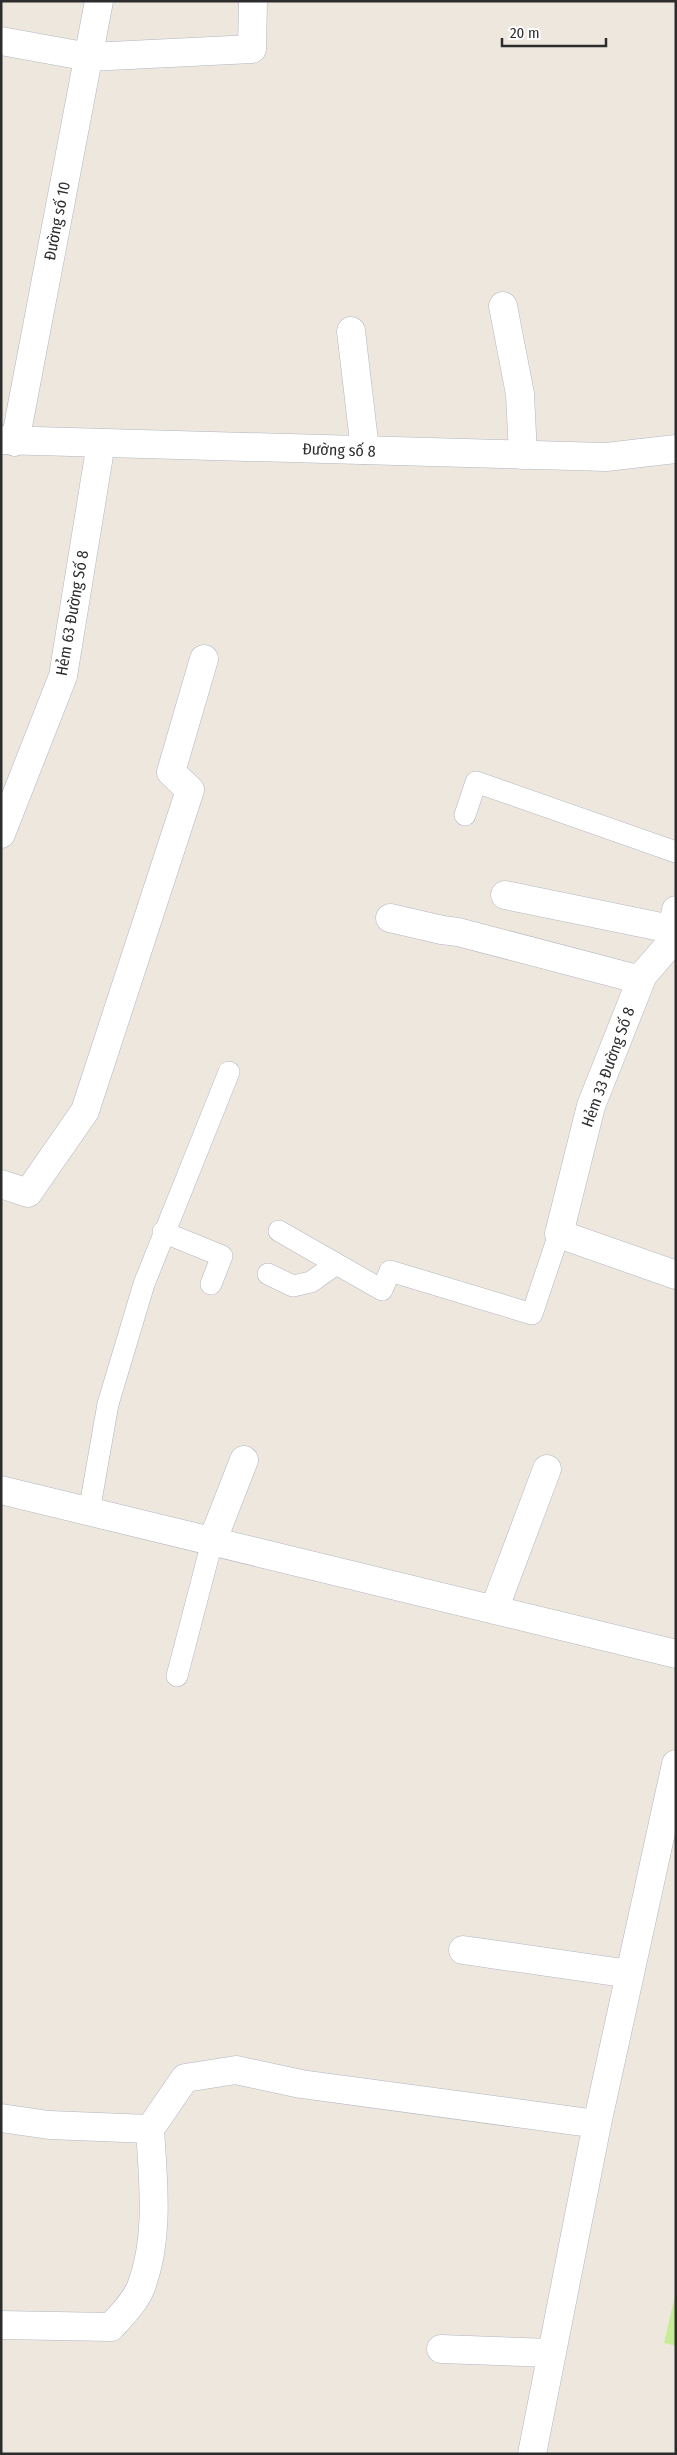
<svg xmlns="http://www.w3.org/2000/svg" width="677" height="2455" font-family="'Fira Sans Condensed',sans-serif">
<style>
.pitch{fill:#c7ec96}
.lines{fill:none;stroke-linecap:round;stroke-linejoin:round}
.lane-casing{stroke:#b2b5c0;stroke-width:22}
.street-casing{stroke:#b2b5c0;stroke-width:29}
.secondary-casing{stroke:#b2b5c0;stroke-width:29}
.lane{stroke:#fff;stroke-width:21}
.street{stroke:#fff;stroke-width:28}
.secondary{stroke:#fff;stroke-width:28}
.labels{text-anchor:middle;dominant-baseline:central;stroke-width:4;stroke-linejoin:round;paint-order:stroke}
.street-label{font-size:16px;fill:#2c2c2c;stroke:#fff}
</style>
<rect width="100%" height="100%" fill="#eee7de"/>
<!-- pitch -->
<path class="pitch" d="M676,2291V2346L664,2343Z"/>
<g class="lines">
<!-- lane casing -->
<g class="lane-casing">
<path id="lane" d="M465,815L476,782L676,852
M279,1231L382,1290L390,1271L532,1314L559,1234
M163,1232L222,1256L211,1284
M268,1274L293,1286L311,1282L336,1264
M89,1512L108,1404L144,1284L229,1072
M177,1676L212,1542"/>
</g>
<!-- street casing -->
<g class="street-casing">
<path id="street" d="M1,41L89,57L252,49L253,1
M503,306L520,394L523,455
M351,331L365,450
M15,442L99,1
M1,834L63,676L101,443
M505,895L676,930
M676,910L670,944L643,975L591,1106L559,1234L676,1275
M390,918L442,930L458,932L641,980
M1,1184L28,1193L85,1111L190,790L171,772L204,659
M1,1490L676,1654
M212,1542L244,1460
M494,1610L547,1469
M463,1950L630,1974
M1,2118L49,2125L150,2129L185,2078L236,2070L301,2084L597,2124
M1,2325L111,2327C122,2315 135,2302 141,2287C160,2237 153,2180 150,2129
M441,2349L551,2353
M532,2454L597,2124L676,1764"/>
</g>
<!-- secondary casing -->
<g class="secondary-casing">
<path id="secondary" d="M1,440L606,457L676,449"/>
</g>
<!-- lane -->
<use href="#lane" class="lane"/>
<!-- street -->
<use href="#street" class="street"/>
<!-- secondary -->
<use href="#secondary" class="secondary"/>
</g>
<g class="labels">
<!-- street labels -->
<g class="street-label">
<text transform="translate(57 221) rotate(-79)">Đường số 10</text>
<text transform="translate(339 450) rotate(2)">Đường số 8</text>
<text transform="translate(72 613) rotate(-80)">Hẻm 63 Đường Số 8</text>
<text transform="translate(608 1067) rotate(-70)">Hẻm 33 Đường Số 8</text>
</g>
</g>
<!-- border -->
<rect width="677" height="2455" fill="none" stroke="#2c2c2c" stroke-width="5"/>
<!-- scale -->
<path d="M502 38v8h104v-8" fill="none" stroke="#2c2c2c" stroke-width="2.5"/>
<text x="510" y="38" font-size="15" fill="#2c2c2c" stroke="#ffffff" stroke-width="4" paint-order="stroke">20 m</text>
</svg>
